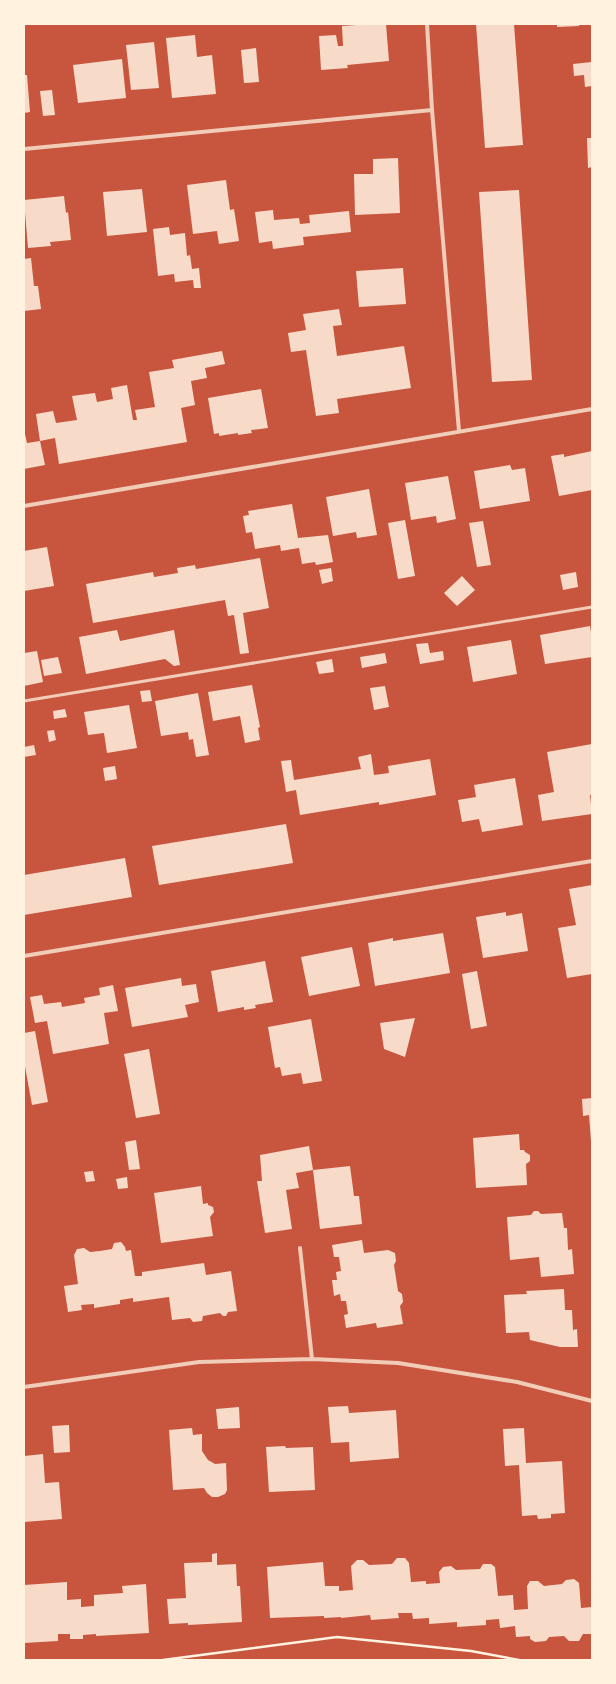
<svg xmlns="http://www.w3.org/2000/svg" width="616" height="1684" font-family="Mulish,sans-serif">
<style>
.building{fill:#f7dbc8}
.lines{fill:none;stroke-linecap:round;stroke-linejoin:round}
.path{stroke:#fff3e0;stroke-width:2.5}
.service{stroke:#f1ccb7;stroke-width:3}
.minor{stroke:#f1ccb7;stroke-width:4}
</style>
<rect width="100%" height="100%" fill="#c8553d"/>
<!-- building -->
<path class="building" d="M371,24H386L389,61L347,65L348,68L321,70L319,36L336,35L338,46H343L342,26Z
M476,24H514L523,145L485,148Z
M557,24H579V26L557,27Z
M195,35L197,57L212,55L216,94L172,98L166,38Z
M154,42L159,88L131,90L126,45Z
M256,48L259,82L244,83L241,50Z
M122,59L126,98L78,103L73,65Z
M592,62V86L585,87L584,75L574,76L573,64Z
M24,75H27L30,112L24,113Z
M52,90L55,115L43,116L40,91Z
M587,138H592V167L588,168Z
M398,158L400,213L355,215L354,174H373V159Z
M226,180L230,210L234,209L239,241L219,244L217,231L193,234L187,185Z
M142,189L147,232L107,236L103,192Z
M519,190L532,380L492,382L479,192Z
M64,196L66,213L68,212L71,240L50,242L51,246L28,248L24,200Z
M273,210L274,220L299,218L300,224L310,223L309,215L349,211L351,232L303,237L304,245L273,249L272,241L259,243L255,212Z
M169,227L170,235L185,233L187,256L190,255L192,269L199,268L201,288H194L193,280L175,282L174,274L158,276L153,229Z
M31,258L34,286H38L41,309L24,311V259Z
M403,268L406,304L359,307L356,271Z
M339,309L342,325L333,326L337,356L404,346L411,388L337,399L339,413L316,416L306,350L291,352L288,333L306,330L303,314Z
M222,351L225,364L205,368L207,378L191,381L195,405L181,408L187,442L59,464L55,438L40,441L36,414L53,411L56,423L77,420L72,396L95,393L97,402L113,399L111,388L127,385L133,420H137L135,410L155,407L149,372L174,368L172,360Z
M261,389L268,428L251,430L252,433L238,435V433L219,436V433L214,434L208,398Z
M24,430L27,443L40,441L45,465L24,469Z
M592,451V490L559,496L551,456L564,454V457Z
M510,465L512,470L525,468L530,501L480,509L474,471Z
M448,476L456,519L437,523L436,516L411,520L405,483Z
M369,489L377,535L357,538L356,532L333,536L326,497Z
M292,504L298,538L328,535L333,562L316,565L315,562L302,564L299,548L281,551L280,545L255,549L252,532L246,533L243,516L249,515L248,511Z
M405,520L415,576L398,579L388,523Z
M483,521L491,565L477,567L469,523Z
M47,547L54,586L24,591V551Z
M260,558L269,608L243,613L249,653L240,654L234,615L228,616L225,600L93,623L86,584L153,572L154,577L178,573L177,568L195,565L196,569Z
M331,568L333,581L322,584L319,570Z
M576,572L578,587L563,590L560,575Z
M462,576L475,590L457,606L444,593Z
M590,626L592,639V657L545,664L540,635Z
M117,630L120,641L174,630L180,665L174,666L165,659L86,674L79,637Z
M511,640L517,674L473,682L467,647Z
M428,643L430,653L443,651L444,660L420,664L416,644Z
M37,651L43,682L24,686V653Z
M385,653L387,663L362,668L360,657Z
M58,657L62,673L44,676L41,660Z
M332,659L334,672L319,674L316,662Z
M252,685L260,727L258,728L260,740L245,743L240,716L213,721L208,692Z
M385,686L389,707L374,710L370,688Z
M150,690L152,701L142,702L140,691Z
M198,693L209,755L196,757L193,739L189,740L188,732L161,736L155,701Z
M129,705L137,748L107,753L104,733L88,735L84,712Z
M65,709L67,717L54,719L53,711Z
M54,730L56,740L49,742L47,731Z
M592,744V795H590L592,814L542,821L538,795L554,792L547,752Z
M34,745L36,755L24,757V747Z
M371,754L374,775L389,773L388,766L430,759L436,795L379,805V802L300,815L296,790L286,792L281,761L291,760L294,780L361,769L358,757Z
M115,766L117,779L105,781L103,768Z
M515,778L523,825L482,832L479,819L462,822L458,800L476,797L474,785Z
M286,824L293,863L159,885L152,846Z
M125,858L132,897L24,915V875Z
M592,885V974L567,978L558,928L576,925L569,889Z
M506,912V916L522,913L528,951L483,958L476,917Z
M443,933L450,973L375,986L368,943L393,938V941Z
M352,947L360,986L309,996L301,957Z
M265,961L273,1002L255,1005L256,1008L244,1010V1007L218,1012L211,971Z
M477,971L487,1026L471,1029L462,974Z
M181,978L182,986L196,984L199,1002L185,1005L188,1017L132,1027L125,988Z
M113,985L118,1011L104,1013L109,1044L53,1054L47,1021L35,1023L30,997L42,995L44,1004L61,1002L62,1007L85,1003L84,998L100,995L99,988Z
M415,1018L405,1057L384,1049L380,1023Z
M311,1019L322,1081L303,1084L301,1073L282,1076L280,1067L275,1068L268,1027Z
M35,1031L48,1102L32,1105L24,1061V1033Z
M149,1049L160,1114L136,1118L124,1054Z
M592,1098V1141H591L589,1115L583,1116L582,1099Z
M519,1134L520,1150H524L525,1152L530,1155V1161L526,1164L527,1185L476,1188L473,1138Z
M136,1140L140,1169L129,1170L125,1142Z
M309,1146L313,1170L296,1173L299,1188L286,1190L292,1229L265,1233L257,1181H262L260,1155Z
M350,1166L354,1196H359L362,1224L320,1229L313,1170Z
M93,1171L95,1181L86,1182L84,1172Z
M127,1177L128,1188L118,1189L116,1179Z
M201,1186L203,1204L208,1203V1205L213,1207L214,1212L210,1217L213,1236L161,1243L154,1193Z
M534,1211H538L541,1214L562,1213L564,1228H567L568,1250L572,1249L574,1274L541,1277L539,1257L510,1260L507,1217L531,1215Z
M362,1240L364,1253L388,1250L395,1253L396,1261L394,1265L398,1291L402,1294L403,1302L400,1306L403,1324L377,1328L376,1323L346,1328L344,1315L348,1314L346,1301H341L340,1294L334,1296L332,1280H337L336,1272L341,1271L339,1257H334L332,1245Z
M121,1242L125,1247L126,1251L131,1250L135,1276H142V1272L204,1263L206,1275L231,1271L237,1311L228,1312L226,1316H223L220,1313L203,1316L202,1321L193,1322L190,1318L172,1320L169,1297L133,1302V1298L120,1300V1304L94,1308V1304L81,1305L82,1310L68,1312L64,1286L78,1284L74,1255L77,1249L84,1248L90,1252L100,1251L112,1249L114,1243Z
M564,1289L565,1310H572L573,1330L577,1329L578,1347H560L530,1340L529,1332L506,1333L504,1295L527,1294L526,1291Z
M348,1406L349,1413L396,1410L399,1458L350,1462L349,1442L331,1443L328,1407Z
M239,1407L240,1428L218,1429L216,1409Z
M69,1425L70,1452L54,1453L52,1426Z
M192,1428L193,1435L202,1434V1451L208,1460L215,1464L226,1463L227,1490L225,1494L218,1497H212L207,1493L204,1488L173,1490L169,1430Z
M524,1428L526,1463L562,1461L565,1513L551,1514V1518L538,1519L537,1515L522,1516L519,1465L505,1466L503,1429Z
M285,1446L286,1448L313,1447L315,1490L269,1492L266,1447Z
M43,1454L45,1483L59,1482L62,1519L24,1522V1456Z
M217,1553V1565L236,1564L237,1586H240L242,1622L188,1625V1623L169,1624L167,1599L186,1598L184,1563L212,1562V1554Z
M397,1558H405L409,1563L411,1582L426,1581V1584L440,1583L439,1572L443,1567L451,1566L456,1570L480,1569L483,1564H491L495,1567L498,1596L513,1595L514,1610L528,1609L527,1586L530,1581H538L544,1586L562,1584L566,1580L574,1579L579,1583L581,1608L592,1607V1634H583L579,1641H569L564,1636L549,1637L546,1641L535,1642L530,1639V1636L516,1637L515,1626L500,1628L499,1619L486,1620V1625L457,1627V1622L429,1624V1618L413,1619L412,1613H398L399,1618L371,1620L370,1615L341,1618V1617L324,1618V1616L270,1618L267,1567L323,1562L325,1586H339V1591L353,1590L351,1566L357,1560H363L369,1565L392,1564Z
M67,1582V1600L81,1599V1607L94,1606V1595L123,1593L122,1586L146,1584L149,1633L96,1636V1634L83,1635V1639H70V1634H58V1641L24,1643V1585Z"/>
<g class="lines">
<!-- path -->
<path class="path" d="M163,1660L337,1637L471,1651L519,1660"/>
<!-- service -->
<path class="service" d="M24,701L592,607"/>
<!-- minor -->
<path class="minor" d="M427,24L432,110L459,431
M24,149L432,110
M24,506L592,409
M24,956L592,861
M300,1248L312,1359
M24,1387L199,1362L312,1359L398,1363L517,1382L592,1401"/>
</g>
<!-- border -->
<rect width="616" height="1684" fill="none" stroke="#fff3e0" stroke-width="50"/>
</svg>
